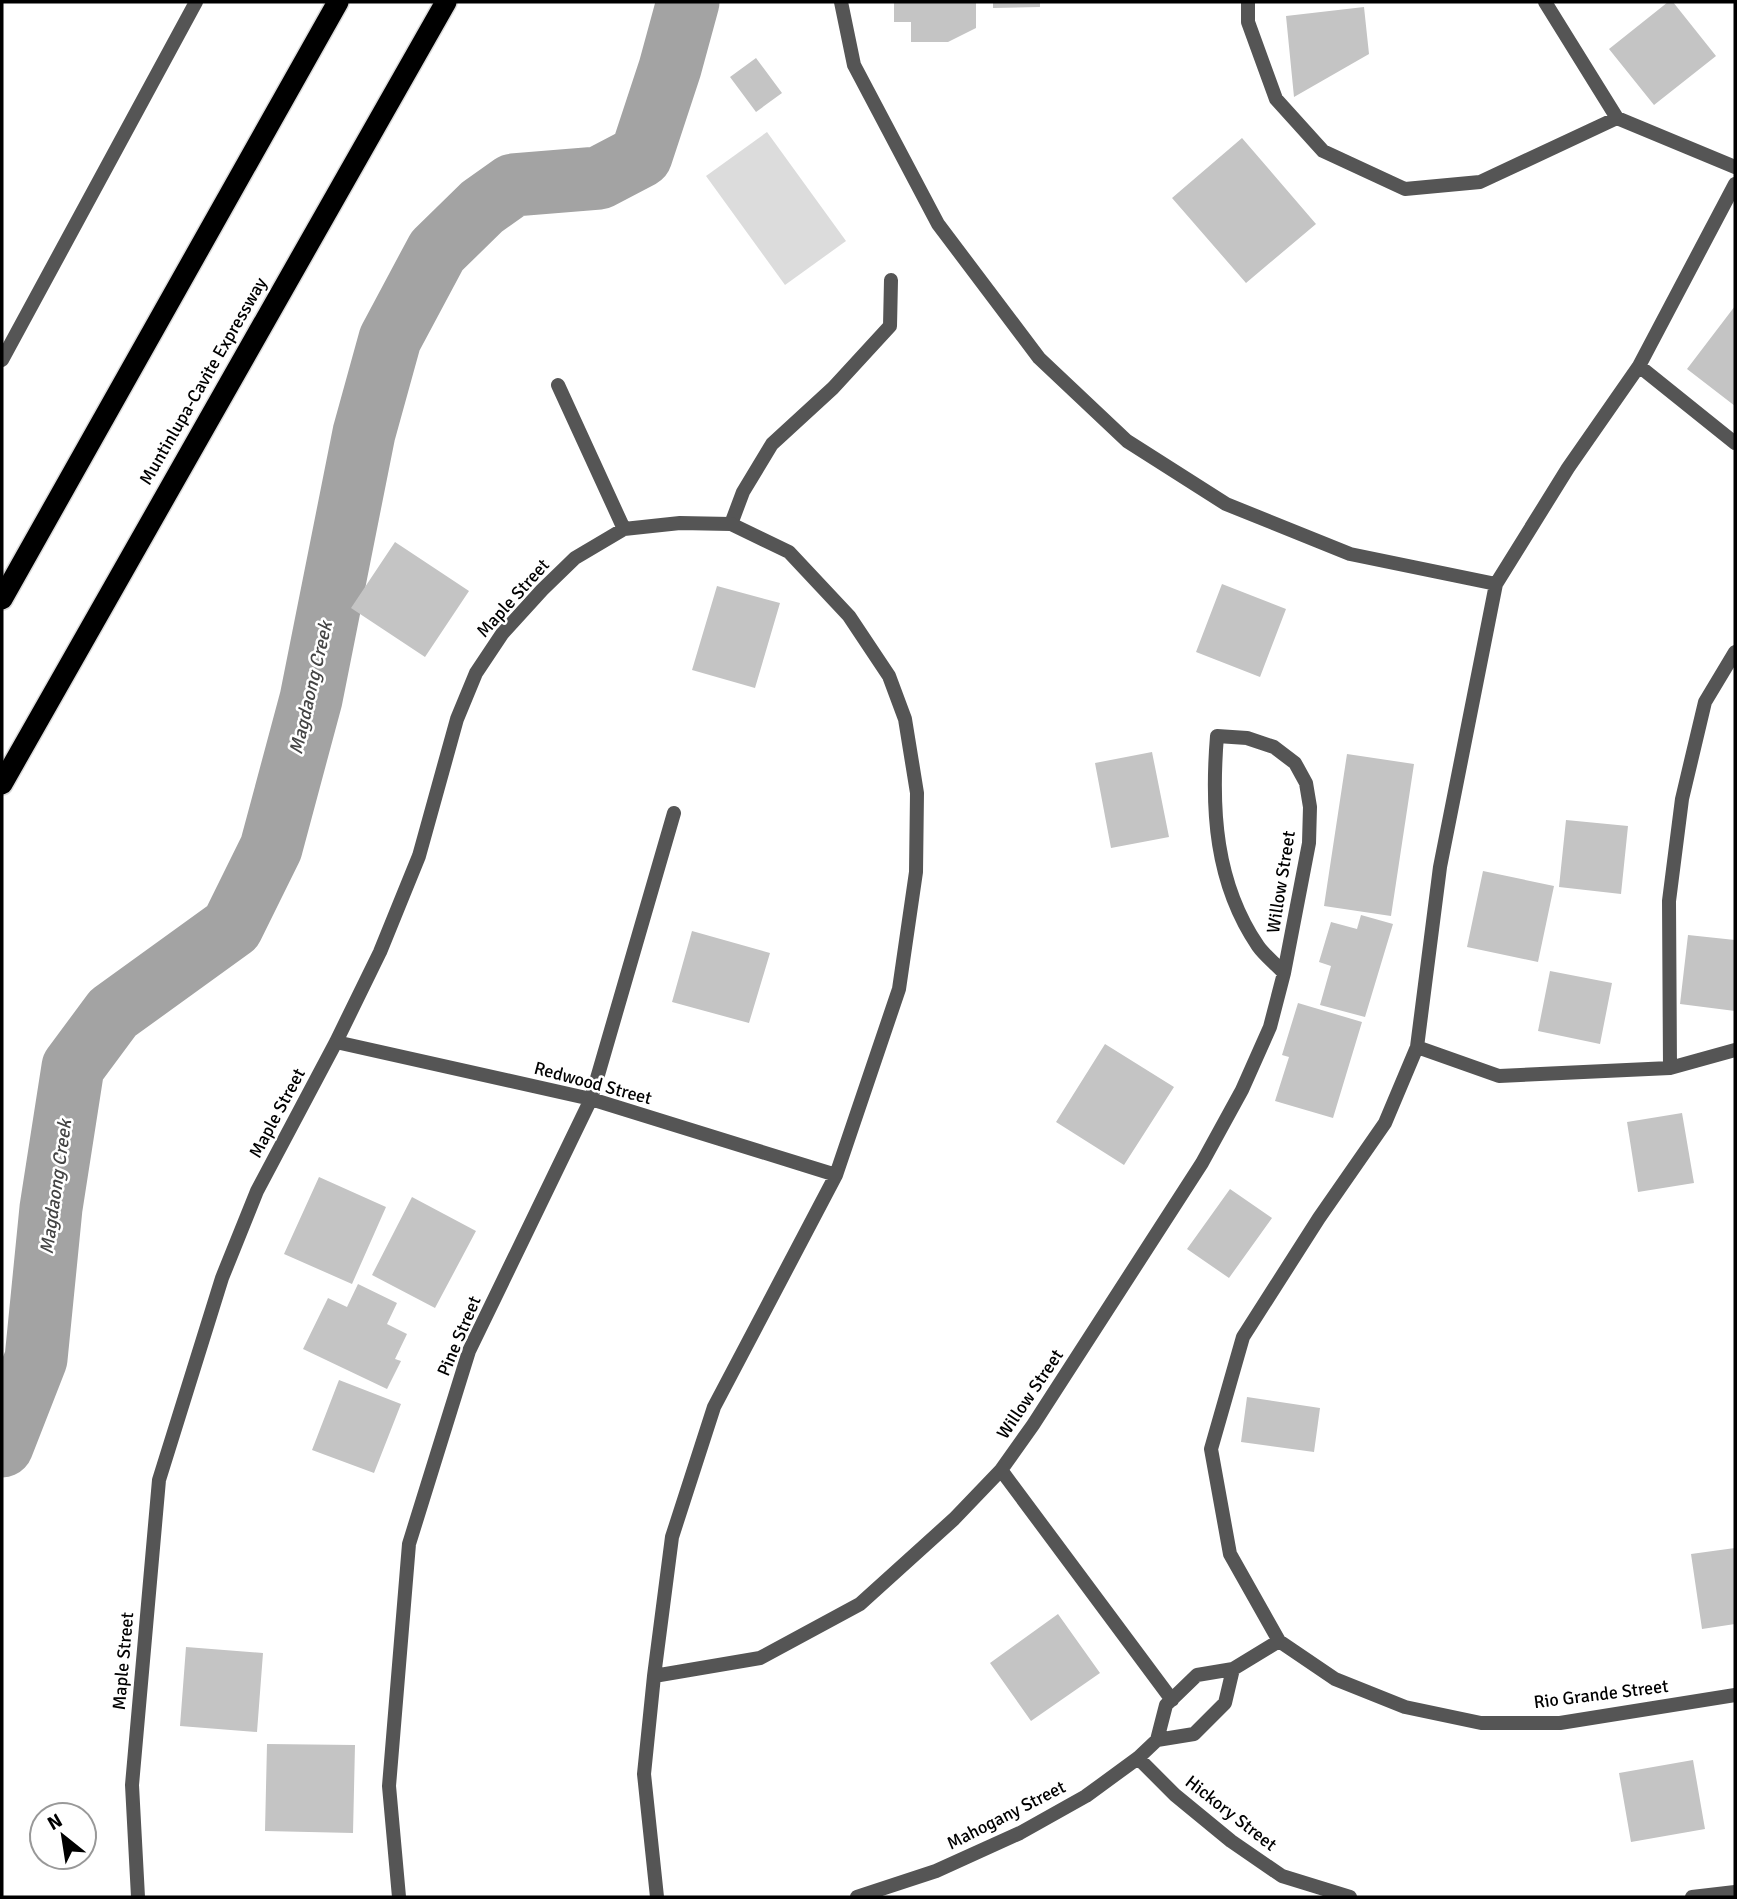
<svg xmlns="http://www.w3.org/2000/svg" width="1737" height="1899" font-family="Signika,sans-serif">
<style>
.green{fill:#dcdcdc}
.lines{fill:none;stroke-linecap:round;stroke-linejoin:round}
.river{stroke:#a3a3a3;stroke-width:63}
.building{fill:#c4c4c4}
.motorway-casing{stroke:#dbdbdb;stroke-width:24}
.service{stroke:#555;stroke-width:14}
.minor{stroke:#555;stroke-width:14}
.motorway{stroke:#000;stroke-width:21}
.labels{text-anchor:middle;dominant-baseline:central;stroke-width:5;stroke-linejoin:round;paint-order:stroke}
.street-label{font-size:18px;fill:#000;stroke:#fff}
.water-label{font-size:19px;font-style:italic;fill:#444;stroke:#fff}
</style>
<rect width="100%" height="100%" fill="#fff"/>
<!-- green -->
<path class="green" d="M767,132L846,241L785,285L706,176Z"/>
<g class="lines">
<!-- river -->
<path class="river" d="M2,1446L36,1359L51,1208L73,1067L113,1013L232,927L271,848L311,699L364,433L390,339L437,251L482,207L513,185L599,178L641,156L670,68L688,2"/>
</g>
<!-- building -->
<path class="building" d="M894,2H976V28L948,42H911V22H894Z
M993,2H1040V7L993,8Z
M1668,2H1673L1716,56L1654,105L1609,49Z
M1364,7L1369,54L1294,97L1286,16Z
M756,58L782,93L756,112L730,77Z
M1242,138L1316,224L1246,283L1172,198Z
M1735,306V406L1687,369Z
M395,542L469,591L425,657L351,608Z
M1222,584L1286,609L1260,677L1196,652Z
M717,586L780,603L755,688L692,670Z
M1152,752L1169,837L1111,848L1095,763Z
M1347,754L1414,764L1391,916L1324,906Z
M1566,820L1628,826L1621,894L1559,887Z
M1483,871L1554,886L1538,962L1467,947Z
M1361,915L1393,924L1365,1017L1320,1005L1331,966L1319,962L1331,922L1357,929Z
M692,931L770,953L749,1023L672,1002Z
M1688,935L1735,940V1011L1680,1004Z
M1550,971L1612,983L1600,1044L1538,1031Z
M1298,1003L1362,1022L1333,1118L1275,1101L1289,1057L1282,1055Z
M1105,1044L1174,1087L1124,1165L1056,1122Z
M1682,1113L1694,1183L1638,1192L1627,1122Z
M319,1177L386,1207L352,1284L284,1254Z
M1230,1189L1272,1218L1229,1278L1187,1249Z
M412,1197L476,1231L435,1308L372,1275Z
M358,1284L397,1303L387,1324L407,1334L395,1359L401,1361L387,1389L303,1349L328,1298L347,1307Z
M339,1380L401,1404L374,1473L312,1450Z
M1247,1397L1320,1408L1314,1452L1241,1442Z
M1735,1548V1624L1702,1629L1691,1554Z
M1058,1614L1100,1673L1031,1721L990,1663Z
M186,1647L263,1653L257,1732L180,1726Z
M267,1744L355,1745L353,1833L265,1831Z
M1693,1760L1705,1829L1631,1842L1619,1773Z"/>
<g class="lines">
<!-- motorway casing -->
<g class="motorway-casing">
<path id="motorway" d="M2,599L338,2
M2,784L446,2"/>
</g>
<!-- service -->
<path class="service" d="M731,524L743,492L772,444L833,388L890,326L891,280"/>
<!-- minor -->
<path class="minor" d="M841,2L854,65L938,224L1039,358L1127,441L1226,504L1350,554L1496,584
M1248,2V22L1276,99L1323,151L1405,189L1480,182L1617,118
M1545,2L1617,118L1735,167
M1735,184L1639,366L1568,468L1496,584L1440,867L1417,1047L1385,1123L1319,1218L1243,1337L1211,1449L1230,1554L1279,1641L1335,1679L1405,1707L1481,1723H1560L1735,1695
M2,360L196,2
M1639,366L1735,443
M558,385L624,529
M336,1042L591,1099L836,1175
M1417,1047L1499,1076L1670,1068L1735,1050
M1670,1068L1669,901L1682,799L1705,702L1735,652
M1001,1470L1172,1700
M654,1676L760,1658L860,1604L954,1519L1001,1470L1033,1425L1202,1163L1242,1090L1270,1027L1284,973L1309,843L1310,807L1306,783L1295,763L1274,747L1247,738L1217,736C1211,809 1215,883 1258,946C1265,956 1276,964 1284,973
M1157,1740L1194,1734L1225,1703L1233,1669
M1138,1758L1175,1795L1231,1841L1282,1876L1350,1897
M138,1897L132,1785L159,1480L222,1278L257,1191L336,1042L380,952L419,856L457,719L476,673L502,634L542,590L575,558L624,529L680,523L731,524L789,552L849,616L889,676L905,719L917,793L916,872L899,989L836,1175L714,1407L672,1537L654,1676L644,1774L657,1897
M399,1897L389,1786L409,1544L469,1351L591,1099L674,813
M857,1897L936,1871L1020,1833L1086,1796L1138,1758L1157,1740L1166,1705L1197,1675L1233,1669L1279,1641
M1692,1897L1735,1892"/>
<!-- motorway -->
<use href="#motorway" class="motorway"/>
</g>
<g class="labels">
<!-- street labels -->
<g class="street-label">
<text transform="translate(203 381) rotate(-60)">Muntinlupa-Cavite Expressway</text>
<text transform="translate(513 598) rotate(-48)">Maple Street</text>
<text transform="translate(1281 882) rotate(-81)">Willow Street</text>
<text transform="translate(593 1083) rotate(15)">Redwood Street</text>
<text transform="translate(277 1113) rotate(-62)">Maple Street</text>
<text transform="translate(459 1336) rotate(-67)">Pine Street</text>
<text transform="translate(1030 1394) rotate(-56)">Willow Street</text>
<text transform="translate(123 1661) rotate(-85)">Maple Street</text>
<text transform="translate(1601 1694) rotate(-7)">Rio Grande Street</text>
<text transform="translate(1231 1813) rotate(38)">Hickory Street</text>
<text transform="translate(1006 1815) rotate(-27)">Mahogany Street</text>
</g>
<!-- water labels -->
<g class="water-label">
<text transform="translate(311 688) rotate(-77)">Magdaong Creek</text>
<text transform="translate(56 1187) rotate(-82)">Magdaong Creek</text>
</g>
</g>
<!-- border -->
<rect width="1737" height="1899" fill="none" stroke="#000000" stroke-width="7"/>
<!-- north arrow -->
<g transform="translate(63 1836) rotate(330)"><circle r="33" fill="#ffffff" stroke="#999999" stroke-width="2"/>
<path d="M0-5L12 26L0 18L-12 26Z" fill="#000000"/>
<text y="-10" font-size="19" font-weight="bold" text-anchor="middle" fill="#000000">N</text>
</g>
</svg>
